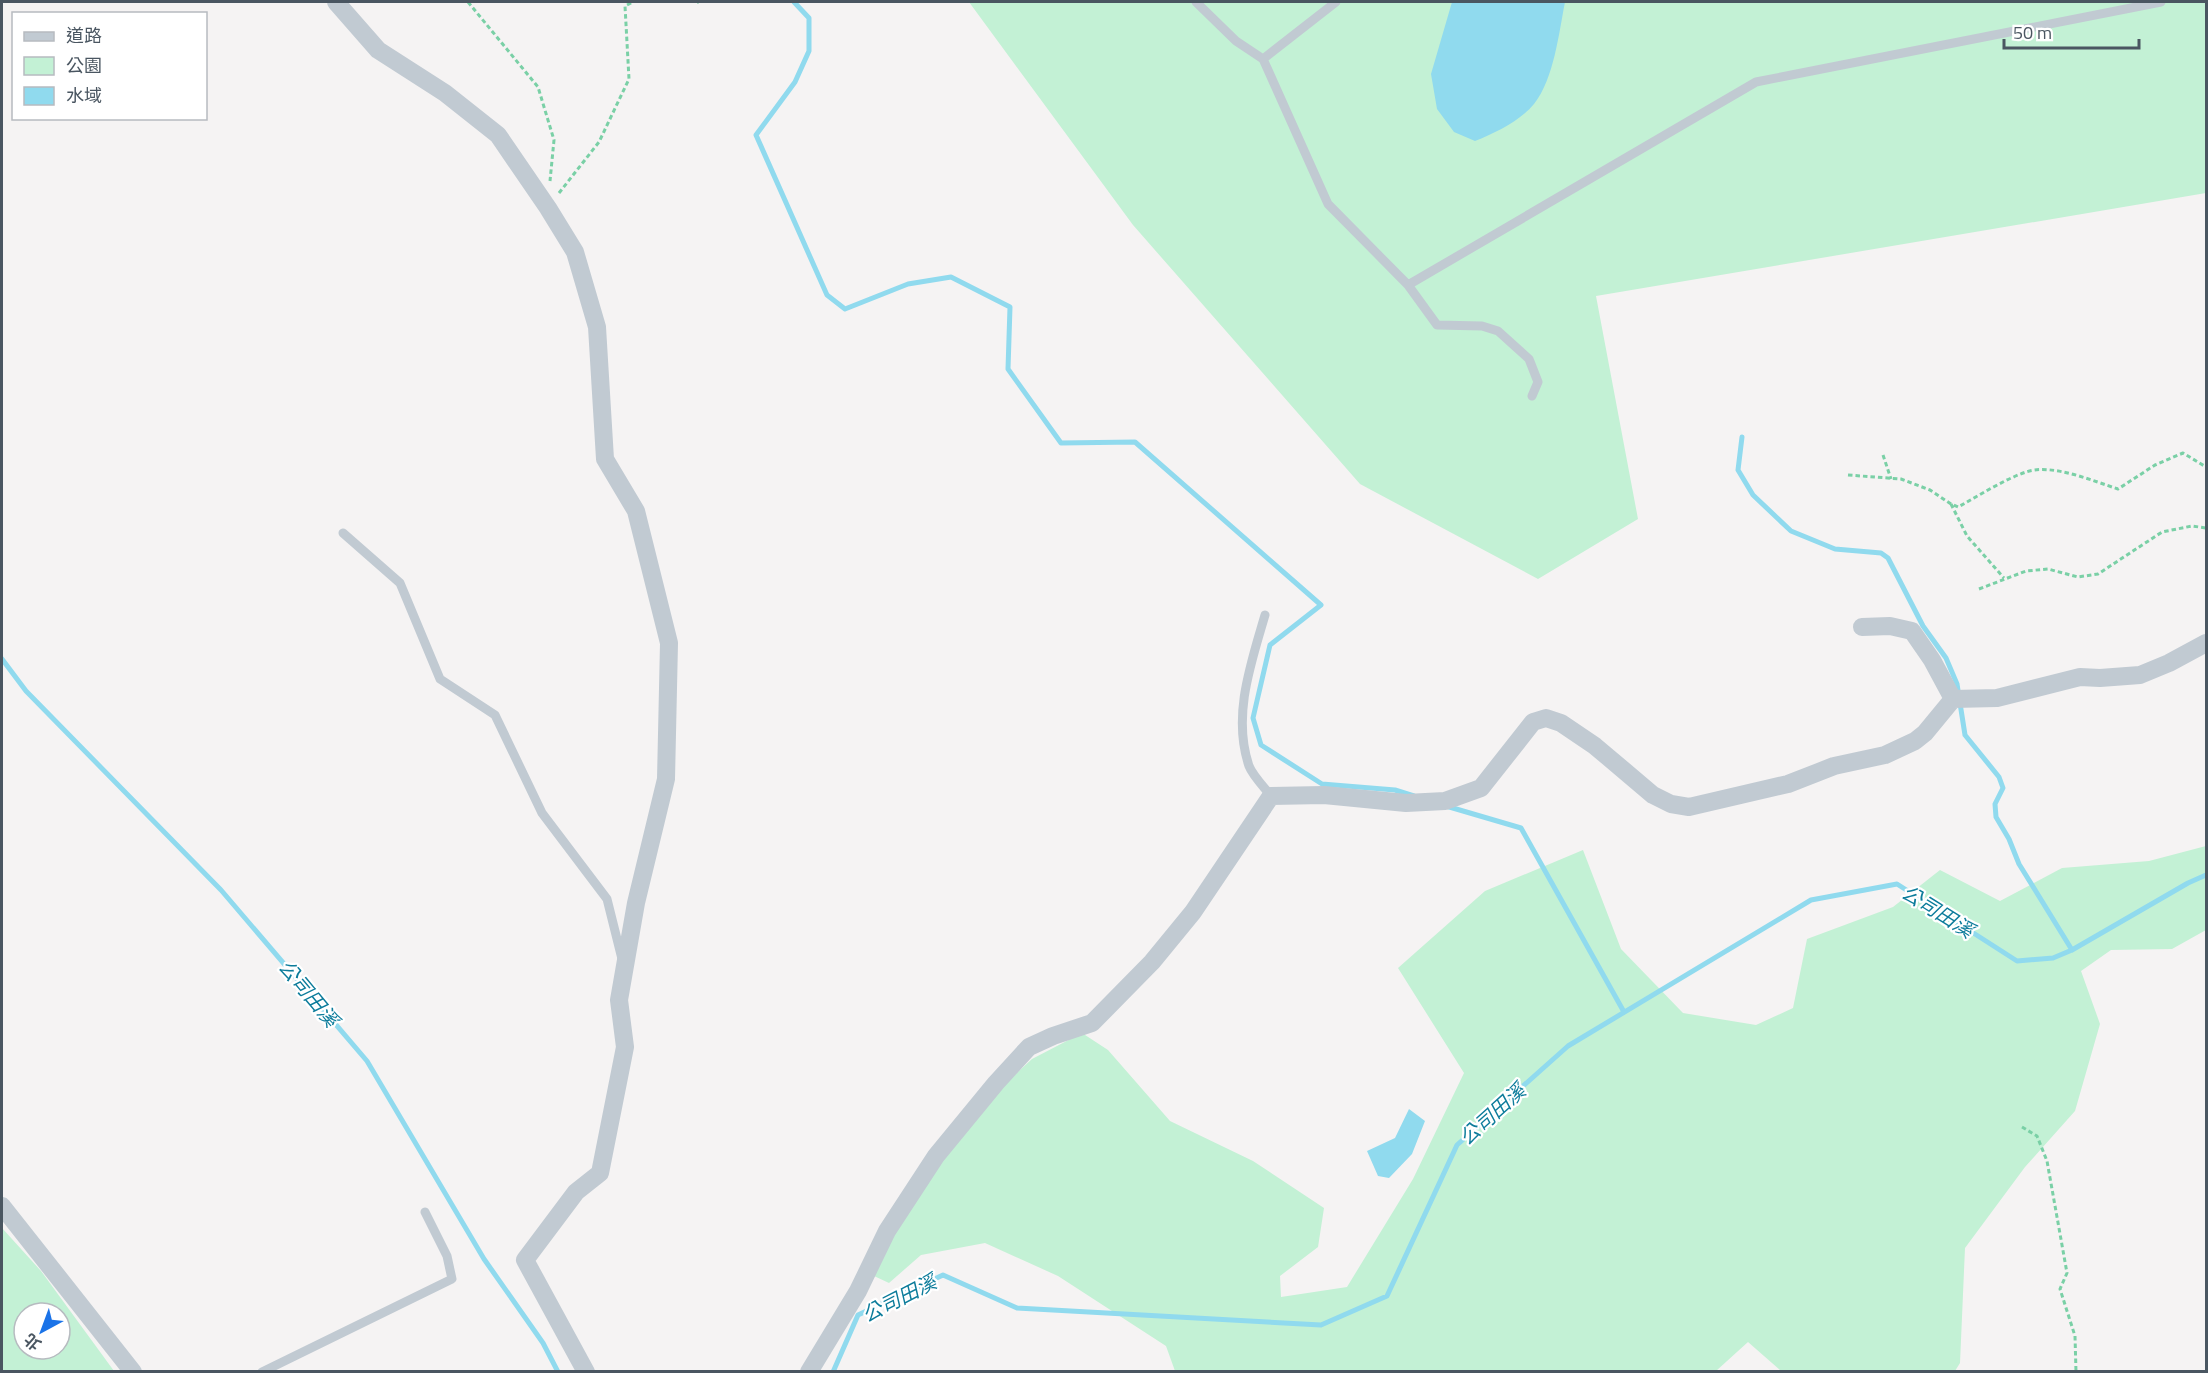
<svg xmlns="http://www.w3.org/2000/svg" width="2208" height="1373" font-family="'Titillium Web','Noto Sans TC',sans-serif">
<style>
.green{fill:#c3f1d5;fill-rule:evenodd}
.water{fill:#90daee}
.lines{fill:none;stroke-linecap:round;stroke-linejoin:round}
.stream{stroke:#90daee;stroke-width:5}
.path{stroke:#7ad0a6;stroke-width:3;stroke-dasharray:4.5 3;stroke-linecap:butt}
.service{stroke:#c1cad2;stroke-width:9}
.minor{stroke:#c1cad2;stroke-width:18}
.labels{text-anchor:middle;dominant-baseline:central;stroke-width:4.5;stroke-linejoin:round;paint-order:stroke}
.water-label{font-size:20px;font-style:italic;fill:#0c7c9b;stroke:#fff}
</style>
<rect width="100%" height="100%" fill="#f5f3f3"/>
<!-- green -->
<path class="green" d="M969,2H2206V193L1596,296L1638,519L1538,579L1360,484L1133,225Z
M2206,846V930L2172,949L2111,950L2081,971L2100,1024L2075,1111L2025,1167L1965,1248L1960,1363L1955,1371H1781L1748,1342L1716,1371H1175L1166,1346L1058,1276L985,1243L921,1255L889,1283L874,1276L891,1231L980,1107L1032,1059L1082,1033L1108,1050L1170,1121L1253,1161L1324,1208L1318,1247L1280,1276L1281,1297L1347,1287L1413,1179L1464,1073L1398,968L1485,891L1583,850L1621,949L1683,1013L1756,1025L1793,1008L1807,939L1893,907L1940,870L2000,901L2062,868L2149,861Z
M2,1228L41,1271L114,1371H2ZM24,1313H60V1349H24Z"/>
<!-- water -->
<path class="water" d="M1452,2H1565C1559,32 1554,79 1534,104C1520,121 1495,133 1475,141L1454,132L1437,109L1431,74Z
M1409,1109L1425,1121L1412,1154L1389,1178L1378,1176L1367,1151L1395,1138Z"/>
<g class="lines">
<!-- stream -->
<path class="stream" d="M794,2L809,18V51L795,82L756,135L827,295L845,309L908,284L951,277L1010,307L1008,369L1061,443L1135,442L1321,605L1270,645L1253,718L1261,745L1322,784L1395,790L1414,796
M1742,437L1738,470L1753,495L1791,531L1835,549L1881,553L1888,558L1923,626L1946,658L1957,684L1965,735L1999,777L2003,788L1995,804L1996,817L2009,839L2019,864L2072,950
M2,659L26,691L221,890L367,1061L484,1259L543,1343L558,1372
M1446,806L1521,828L1624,1012
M833,1372L858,1315L943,1275L1017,1308L1321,1325L1387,1296L1457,1145L1568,1046L1811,900L1897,884L2017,961L2053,958L2072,950L2188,883L2206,875"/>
<!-- path -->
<path class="path" d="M468,2L538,87L554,140L550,181
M698,2L699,3
M559,193L599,142L629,79L625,6L633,2
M1883,455L1891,479
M1848,475L1901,479L1930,490L1951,504L1958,507C1980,495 2003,480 2026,472C2052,463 2093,481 2118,489L2155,465L2183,453L2206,467
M1951,504L1967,536L2004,578
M1979,589L2026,571L2048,569L2078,577L2098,574L2162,532L2192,526L2206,528
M2022,1127L2037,1136L2047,1161L2067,1273L2060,1289L2075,1336L2076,1372"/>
<!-- service -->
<path class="service" d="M1196,2L1236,41L1263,59
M1336,2L1263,59L1328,204L1408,285L1437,325L1482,326L1498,331L1529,359L1538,382L1532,396
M1408,285L1756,82L2161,2
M343,533L400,583L440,679L495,715L542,813L607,899L622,959
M1265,615C1251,663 1232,716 1249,766C1253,776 1264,787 1271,796
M262,1372L452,1279L447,1256L425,1212"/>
<!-- minor -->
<path class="minor" d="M336,2L378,50L445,93L498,135L548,208L575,252L597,327L605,459L636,511L669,643L666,779L636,903L619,1000L625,1047L600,1173L576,1192L525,1260L586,1372
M1862,627L1890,626L1912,631L1932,660L1953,699
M2,1206L133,1372
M809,1372L858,1291L887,1231L936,1156L996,1083L1029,1047L1053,1036L1092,1023L1152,962L1193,912L1271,796L1324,795L1406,803L1445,801L1481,788L1533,722L1546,718L1561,723L1595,746L1653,795L1671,804L1689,807L1788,784L1834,766L1885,755L1915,741L1925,733L1953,699L1997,698L2080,677L2100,678L2140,675L2169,663L2206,643"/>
</g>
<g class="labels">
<!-- water labels -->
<g class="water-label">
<text transform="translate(1938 911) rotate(32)">公司田溪</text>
<text transform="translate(309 993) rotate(50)">公司田溪</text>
<text transform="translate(1492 1114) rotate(-42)">公司田溪</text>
<text transform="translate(899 1298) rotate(-27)">公司田溪</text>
</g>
</g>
<!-- border -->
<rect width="2208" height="1373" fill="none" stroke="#4a5661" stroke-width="6"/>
<!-- legend -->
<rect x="12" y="12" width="195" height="108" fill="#ffffff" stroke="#b7bbc0" stroke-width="1.5"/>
<rect x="24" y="32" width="30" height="9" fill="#c1cad2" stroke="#b7bbc0" stroke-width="1.5"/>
<text x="66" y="42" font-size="18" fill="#4a5661">道路</text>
<rect x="24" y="57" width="30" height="18" fill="#c3f1d5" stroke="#b7bbc0" stroke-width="1.5"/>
<text x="66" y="72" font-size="18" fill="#4a5661">公園</text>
<rect x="24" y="87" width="30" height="18" fill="#90daee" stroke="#b7bbc0" stroke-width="1.5"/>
<text x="66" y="102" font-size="18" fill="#4a5661">水域</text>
<!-- north arrow -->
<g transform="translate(42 1331) rotate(221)"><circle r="28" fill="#ffffff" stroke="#b7bbc0" stroke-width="1.5"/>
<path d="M0-4.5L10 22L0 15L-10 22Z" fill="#1a73e8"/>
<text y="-9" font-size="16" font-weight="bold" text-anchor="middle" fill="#4a5661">北</text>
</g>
<!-- scale -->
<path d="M2004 39v9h135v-9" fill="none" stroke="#4a5661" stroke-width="3"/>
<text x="2013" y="39" font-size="18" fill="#4a5661" stroke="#ffffff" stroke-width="4.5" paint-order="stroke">50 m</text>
</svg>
